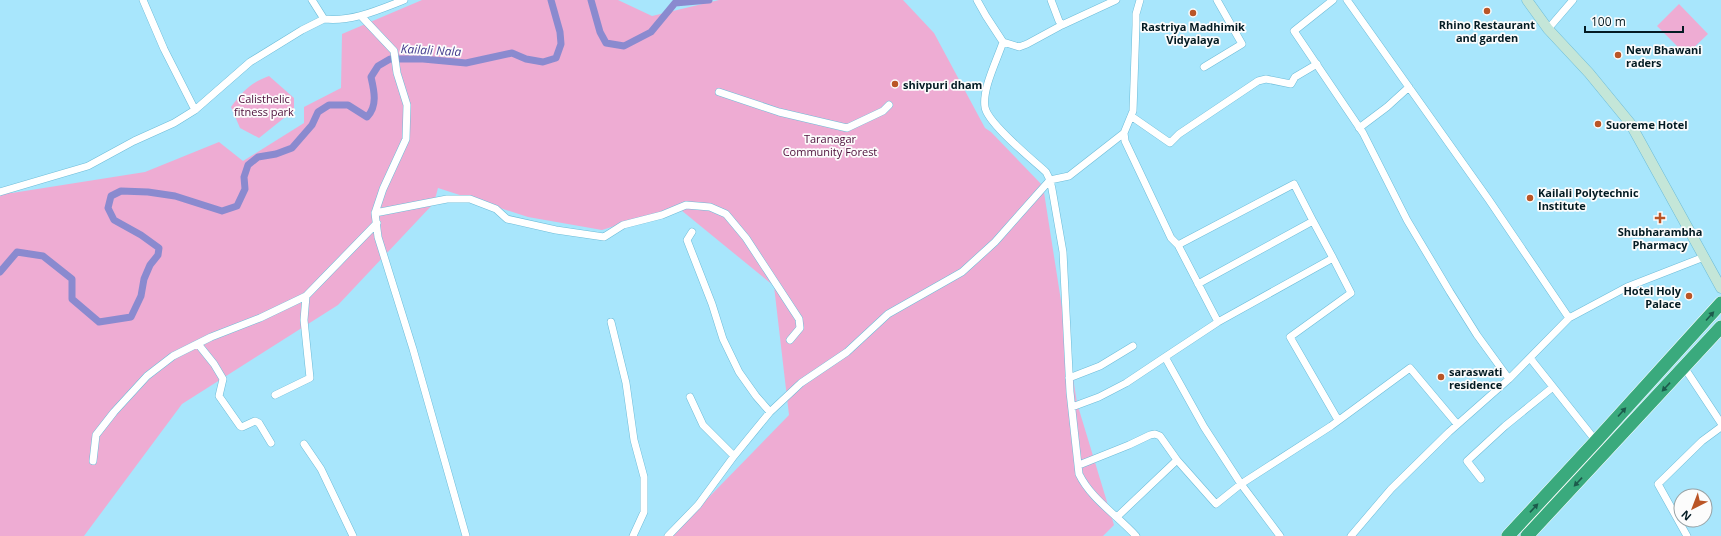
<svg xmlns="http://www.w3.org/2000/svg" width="1721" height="536" font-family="'Open Sans',sans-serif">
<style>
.green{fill:#eeacd3}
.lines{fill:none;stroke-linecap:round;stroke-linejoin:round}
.canal{stroke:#8a8acf;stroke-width:7}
.street-casing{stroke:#6dbcd8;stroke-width:8}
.secondary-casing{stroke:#6dbcd8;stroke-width:11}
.highway-casing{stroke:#fff;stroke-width:14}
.street{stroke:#fff;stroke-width:7}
.secondary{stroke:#c4e6d8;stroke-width:10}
.highway{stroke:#3aaa7d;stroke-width:13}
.oneway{fill:#1c5b4c}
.poi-dot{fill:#ba5526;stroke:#fcfcfc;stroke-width:1.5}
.labels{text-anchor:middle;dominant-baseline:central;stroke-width:3.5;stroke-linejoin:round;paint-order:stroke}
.poi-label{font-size:11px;font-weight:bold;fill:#031b23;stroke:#fcfcfc;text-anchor:start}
.park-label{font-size:11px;fill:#4c0e39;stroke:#fcfcfc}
.water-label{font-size:12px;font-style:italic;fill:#443d8f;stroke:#fcfcfc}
</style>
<rect width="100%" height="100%" fill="#a8e6fc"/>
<!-- green -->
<path class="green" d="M422,0H618L652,16L719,0H903L934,33L985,128L991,132L1043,186L1077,403L1114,525L1103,536H671L789,415L774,286L681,210L649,215L602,230L528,217L438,188L434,203L338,305L182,404L84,536H0V193H12L145,172L219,142L243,161L304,123V107L341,88L342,34Z
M1679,4L1708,34L1686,55L1657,26Z
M269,76L294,98V110L259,138L240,128L231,107C243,91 250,83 269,76Z"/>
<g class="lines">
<!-- canal -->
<path class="canal" d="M591,0L600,32L606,43L624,46L651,32L675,3L709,0
M0,272L17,252L43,256L72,279V299L99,322L131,317L141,296L144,279L150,265L158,255L159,248L141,235L114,220L108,208L111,196L121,191L148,192L175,196L222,211L237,206L245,189L244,177L248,165L258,157L276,154L292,148L312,125L318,112L329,105H348L367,117C378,106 374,90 371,77L378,66L390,59H423L466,63L512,53L526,59L543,62L556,58L561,44L560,32L551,0"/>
<!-- street casing -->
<g class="street-casing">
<path id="street" d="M143,0L164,49L195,110
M312,0L324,19C352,22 378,10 404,0
M977,0L986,16L1003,42C997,60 982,89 985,107C987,123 1033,160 1046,172L1050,180L1052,189L1063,252L1070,392L1079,474C1091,499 1117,515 1136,536
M1051,0L1059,21L1062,25
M1140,0L1136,14V25L1133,111L1124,133L1125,141L1171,238L1178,245L1218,322L1165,357L1204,427L1241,484L1280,536
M1333,0L1294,31L1363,133L1407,220L1450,292L1477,335L1509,379
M1347,0L1489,200L1569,318
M361,16L394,51L397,73L407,105L406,139L383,189L375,213L378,237L413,349L466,536
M1548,29L1573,0
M1003,42L1019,47L1027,44L1062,25L1116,0
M1204,67L1242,44L1217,0
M719,92L779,112L847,128L883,111L889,105
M1131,116L1170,143L1179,134L1258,81L1266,79L1291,84L1295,77L1317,64
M1359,128L1387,107L1409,87
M0,192L88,166L134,141L174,123L195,110L250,62L302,30L324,19
M375,213L447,199H470L496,209L507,219L556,230L604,237L623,225L662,215L686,205L710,207L726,214L746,238L799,319L800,328L790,340
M692,232L687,240L712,304L723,339L739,372L756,396L770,412
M1178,245L1294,184L1313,221
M1333,258L1351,293L1290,337L1338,420
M1198,284L1313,221L1333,258L1218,322
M611,322L626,383L634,440L644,477V512L633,536
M198,344L214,364L223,379L219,396L240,426L242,427L255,421L259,423L271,443
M1530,358L1596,441
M1684,367L1721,423
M1069,378L1100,366L1133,346
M275,395L310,378L304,320L306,296
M690,397L703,425L734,456
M1072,407L1099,397L1126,383L1165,357
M304,444L321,469L353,536
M93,461L96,435L114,412L147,376L173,356L211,337L260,318L306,296L377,223
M1079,465L1129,445L1150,435L1155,434L1160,436L1177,460
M1481,479L1467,461L1505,426L1553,387
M1118,516L1177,460L1216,504L1241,484L1331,426L1410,368L1457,424
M668,536L698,505L734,456L770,412L801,383L847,352L888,314L962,272L995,242L1050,180L1069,176L1124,133
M1351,536L1391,489L1449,432L1509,379L1569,318L1627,287L1704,257
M1687,536L1658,484L1702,441L1721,427"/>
</g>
<!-- secondary casing -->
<g class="secondary-casing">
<path id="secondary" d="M1527,0L1548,29L1589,73L1630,123L1721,288"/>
</g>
<!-- highway casing -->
<g class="highway-casing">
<path id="highway" d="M1508,536L1596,441L1721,303
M1527,536L1721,327"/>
</g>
<!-- street -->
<use href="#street" class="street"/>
<!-- secondary -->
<use href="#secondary" class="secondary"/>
<!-- highway -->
<use href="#highway" class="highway"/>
</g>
<!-- one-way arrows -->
<defs><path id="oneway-solid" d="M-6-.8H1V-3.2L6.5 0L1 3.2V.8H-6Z"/></defs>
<g class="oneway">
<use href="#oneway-solid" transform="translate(1710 316) rotate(-48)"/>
<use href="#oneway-solid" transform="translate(1666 387) rotate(133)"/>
<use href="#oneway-solid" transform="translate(1622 412) rotate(-48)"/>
<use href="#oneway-solid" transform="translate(1578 482) rotate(133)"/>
<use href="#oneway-solid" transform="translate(1534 508) rotate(-47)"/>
</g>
<!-- markers -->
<g class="poi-dot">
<circle cx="1487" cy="11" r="4"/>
<circle cx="1193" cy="13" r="4"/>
<circle cx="1618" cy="55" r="4"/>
<circle cx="895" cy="84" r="4"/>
<circle cx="1598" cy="124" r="4"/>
<circle cx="1530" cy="198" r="4"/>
<path d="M1658 212h4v4h4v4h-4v4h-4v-4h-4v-4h4z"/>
<circle cx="1689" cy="296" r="4"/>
<circle cx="1441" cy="377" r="4"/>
</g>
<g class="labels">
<!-- poi labels -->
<g class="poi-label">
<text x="1487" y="24" text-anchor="middle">Rhino Restaurant<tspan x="1487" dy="13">and garden</tspan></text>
<text x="1193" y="26" text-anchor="middle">Rastriya Madhimik<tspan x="1193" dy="13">Vidyalaya</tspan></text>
<text x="1626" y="49">New Bhawani<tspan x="1626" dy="13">raders</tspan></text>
<text x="903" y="84">shivpuri dham</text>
<text x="1606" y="124">Suoreme Hotel</text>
<text x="1538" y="192">Kailali Polytechnic<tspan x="1538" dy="13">Institute</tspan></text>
<text x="1660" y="231" text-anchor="middle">Shubharambha<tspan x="1660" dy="13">Pharmacy</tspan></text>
<text x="1681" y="290" text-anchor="end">Hotel Holy<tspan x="1681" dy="13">Palace</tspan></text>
<text x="1449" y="371">saraswati<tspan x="1449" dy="13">residence</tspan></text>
</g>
<!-- park labels -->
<g class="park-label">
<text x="264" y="98">Calisthelic<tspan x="264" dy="13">fitness park</tspan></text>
<text x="830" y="138">Taranagar<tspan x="830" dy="13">Community Forest</tspan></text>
</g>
<!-- water labels -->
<g class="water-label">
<text transform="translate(431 50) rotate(3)">Kailali Nala</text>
</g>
</g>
<!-- north arrow -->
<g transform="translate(1693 508) rotate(222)"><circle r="19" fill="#fcfcfc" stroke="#98a2a5"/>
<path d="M0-3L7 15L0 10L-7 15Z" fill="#ba5526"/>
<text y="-6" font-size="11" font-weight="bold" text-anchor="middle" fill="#031b23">N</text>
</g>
<!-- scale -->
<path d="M1585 26v6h98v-6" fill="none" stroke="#031b23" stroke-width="2"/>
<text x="1591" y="26" font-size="12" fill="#031b23" stroke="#fcfcfc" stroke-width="3" paint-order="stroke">100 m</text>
</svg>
